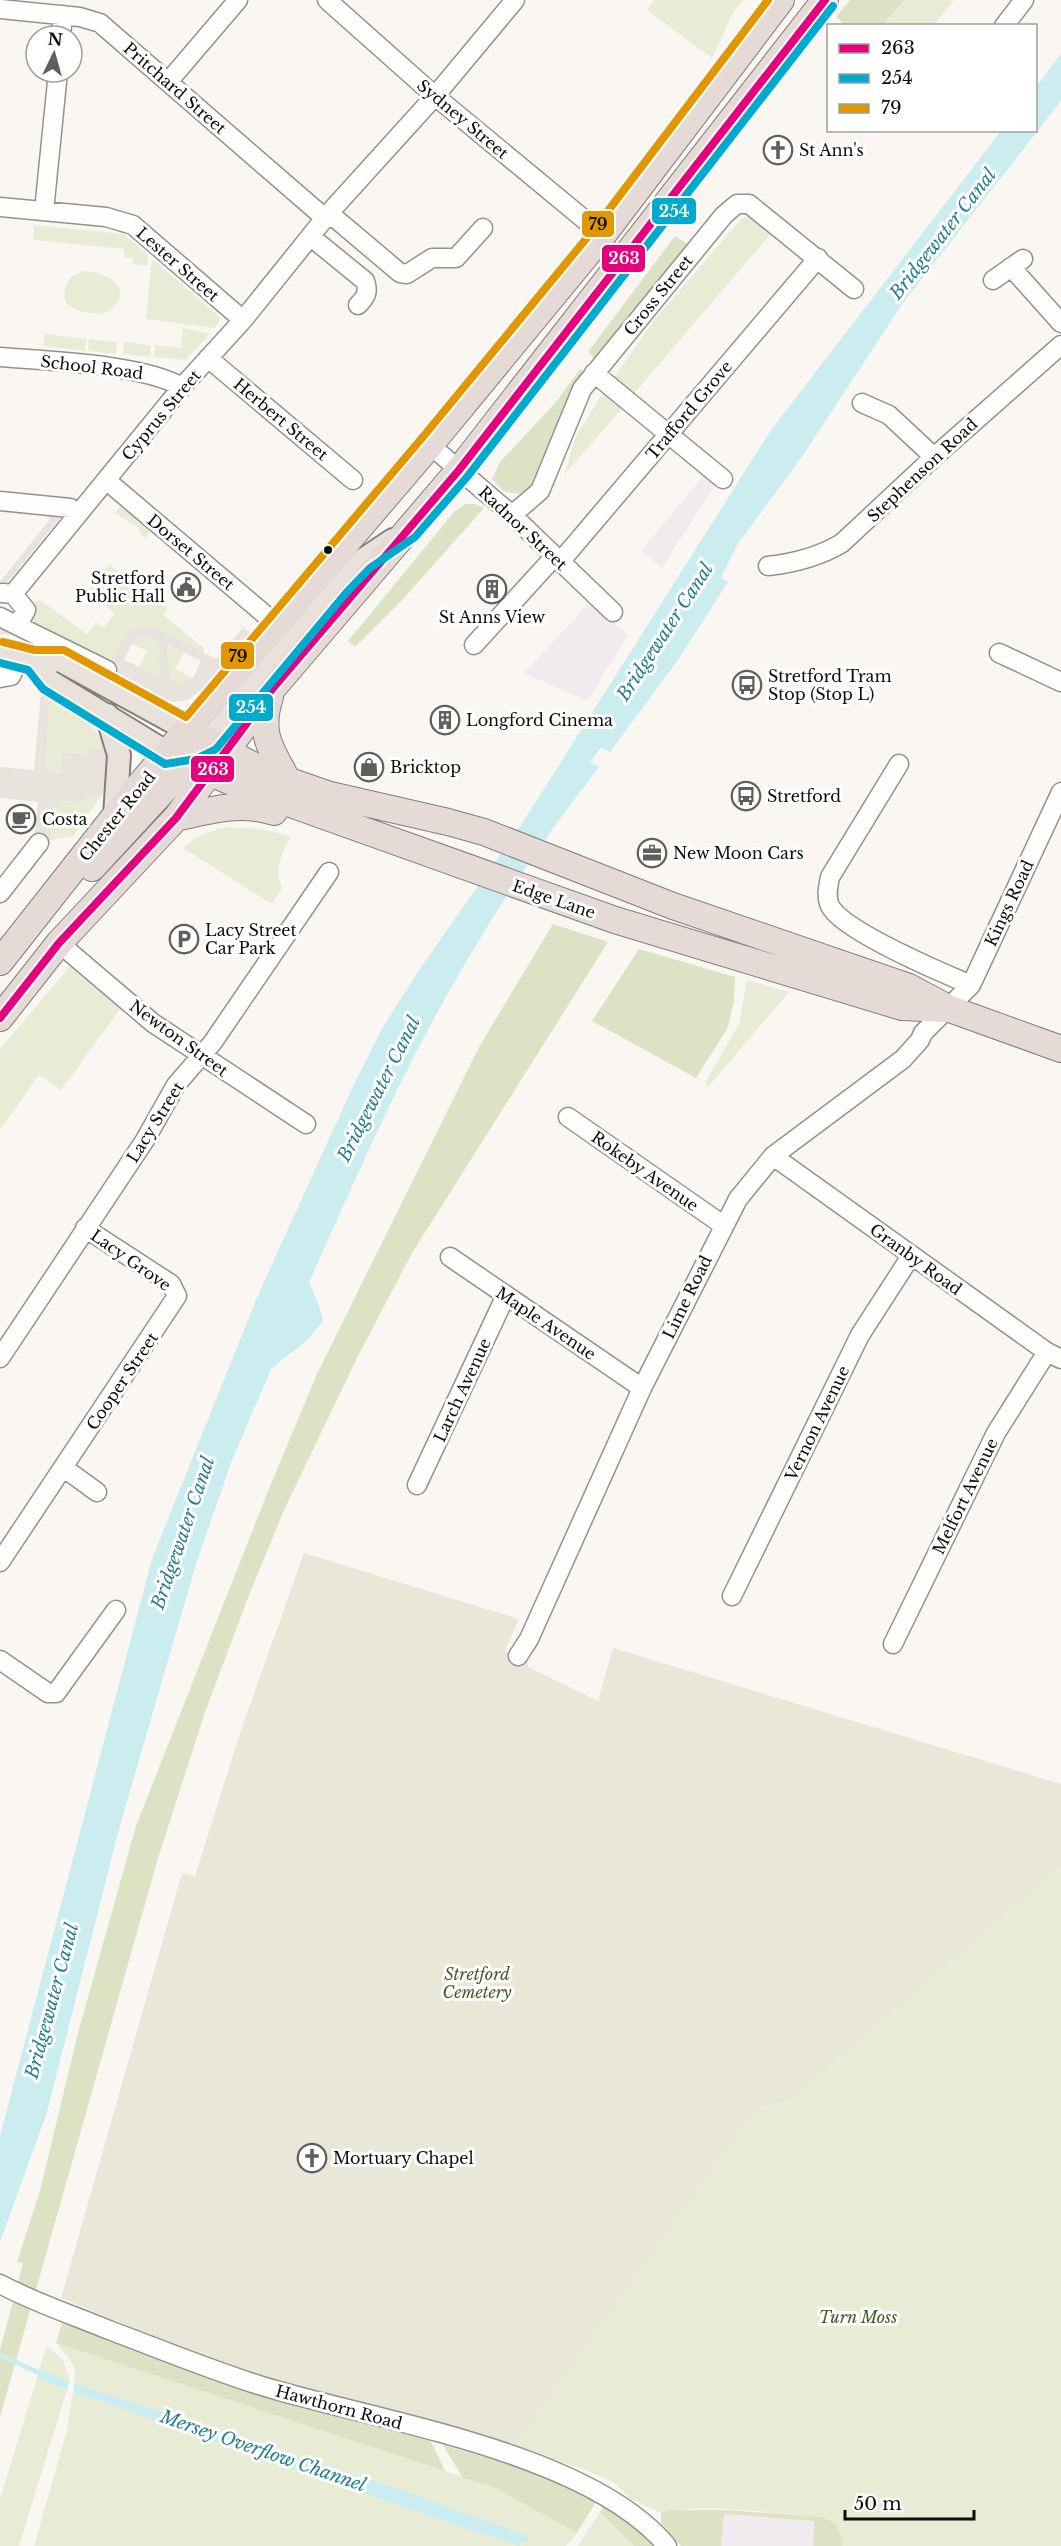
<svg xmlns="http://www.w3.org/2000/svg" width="1061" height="2546" font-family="'Libre Baskerville',serif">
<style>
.industrial{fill:#f0ebee}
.green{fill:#e9ecd4}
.forest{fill:#dce2c3}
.cemetery{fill:#e9e8d8}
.plaza{fill:#e9e3de;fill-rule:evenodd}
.water{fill:#ccedef}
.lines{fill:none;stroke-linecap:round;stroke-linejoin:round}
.stream{stroke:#ccedef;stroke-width:5}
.minor-casing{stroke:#949290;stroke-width:21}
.major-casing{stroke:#817f7d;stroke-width:26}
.highway-casing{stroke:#817f7d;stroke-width:28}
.minor{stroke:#fefefd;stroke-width:18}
.major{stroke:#e9e2da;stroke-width:22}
.highway{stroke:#e6dad7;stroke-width:26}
.bus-1-casing{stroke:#fff;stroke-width:12}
.bus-2-casing{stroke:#fff;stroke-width:12}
.bus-3-casing{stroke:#fff;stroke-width:12}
.bus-1{stroke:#e5007d;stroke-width:8}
.bus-2{stroke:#00a9ce;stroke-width:8}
.bus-3{stroke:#e09701;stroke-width:8}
.bus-dot{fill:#0d0d0d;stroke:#fff;stroke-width:2}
.labels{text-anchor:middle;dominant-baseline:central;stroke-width:6;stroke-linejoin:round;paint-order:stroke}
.street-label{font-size:16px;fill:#0d0d0d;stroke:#fff}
.poi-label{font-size:16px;fill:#0d0d0d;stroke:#fff;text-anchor:start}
.park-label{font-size:16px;font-style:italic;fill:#405c25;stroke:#fff}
.water-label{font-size:18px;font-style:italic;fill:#257e8f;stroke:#fff}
.line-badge{stroke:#fff;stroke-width:2}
.badge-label{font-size:16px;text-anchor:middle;font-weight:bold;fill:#fff}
.pale-badge-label{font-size:16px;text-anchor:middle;font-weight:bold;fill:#111}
</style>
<rect width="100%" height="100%" fill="#faf6f2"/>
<!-- industrial -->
<path class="industrial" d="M706,473L717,482L662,568L641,551Z
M590,602L628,635L590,697L585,700L524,673Z
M723,2514L814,2521L813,2546H721Z"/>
<!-- green -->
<path class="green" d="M654,0H743L733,13L712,58L647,10Z
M904,0H954L934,25L883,26Z
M750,216L774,230L632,396L612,380L655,319L742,218Z
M34,225L124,234L148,255L147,266L133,264V258L124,257V249L33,240Z
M152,259L219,316V322L214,328L146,319Z
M85,271C115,272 137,297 103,314L81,312L66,303C61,287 69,274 85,271Z
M183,328L210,334L185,360L154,357L155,345L181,348Z
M45,334L86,339L85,351L43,346Z
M89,339L117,342L116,354L88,351Z
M124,342L151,345L150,357L123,354Z
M606,388L626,404L564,475L576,436Z
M122,504L153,529L145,538L139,532L141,530L115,513Z
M109,564L168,608L163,615L205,649L203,652L155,627L127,633L113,659L107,661L24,619L35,602L40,600L87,634L96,622L104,628L115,613L87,591Z
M149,635L158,642L160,675L157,677L139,668L147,651L132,644L138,638Z
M171,645L184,652L175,669L193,678L179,683L171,679L167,650Z
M49,700C72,713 96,722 106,749L88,755L61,773L46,771Z
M91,794L102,795L73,836L50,840L53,807L58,801L83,803L84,796Z
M231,827L260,829L291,836C282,852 273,871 282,888L272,904L183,848C197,834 211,830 231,827Z
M72,964L119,998L121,1008L61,1090L39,1075L0,1130V1049Z
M747,980L789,992L709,1086L705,1083L739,1024Z
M1061,1868V2546H842L843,2540L822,2517C780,2514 700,2502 661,2513L629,2498L615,2483L583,2469L515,2448L756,2110L791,2100Z
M56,2343L491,2486L577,2533L566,2546H519L526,2543L402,2490L74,2383C79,2366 66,2355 56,2343Z
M47,2346L63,2360L70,2381L39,2369Z
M37,2378L67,2390L19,2546H0V2499Z
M73,2392L471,2531L519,2546H34L67,2430Z
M600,2512L634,2546H578Z"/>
<!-- forest -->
<path class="forest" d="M850,0H904L883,25H846L836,17Z
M675,236L691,246L599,358H594L588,352Z
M580,369L587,373L540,475L529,489L519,494L503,491L492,479L500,462L557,401Z
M466,504H475L484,508L404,598L355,647L348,641L455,511Z
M553,924L608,942L412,1253L358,1356L284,1510L249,1595L205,1712L158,1858L0,2417V2350L23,2263L17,2262L40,2191L78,2033L136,1826L268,1491L317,1374L479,1047Z
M639,949L735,977L734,1002L727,1029L696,1078L592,1021Z
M62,2323L281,2401L431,2441L445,2471L56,2343Z
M443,2445L522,2468L596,2502L577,2533L491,2486L463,2478Z
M605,2504L642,2532L653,2546H634L600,2512Z
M671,2510H727L822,2517L836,2524L843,2541L842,2546H813L814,2521L724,2514L721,2546H681L661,2523V2513Z"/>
<!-- cemetery -->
<path class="cemetery" d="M304,1553L519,1619L505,1651L527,1659L528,1667L598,1701L613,1648L1061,1784V1868L791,2100L756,2110L515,2448L412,2415L264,2377L175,2345L61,2298L182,1873L195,1876L240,1733Z"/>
<!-- plaza -->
<path class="plaza" d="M0,507L57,513L59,519L0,591V582L50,519L47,516L0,512Z
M0,610L11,611L111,662L127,633L140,626L155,627L216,659L243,628L251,633L203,689L188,700L174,702L159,699L26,635L0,634ZM149,635L158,642L160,676L124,660L132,644L138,638ZM169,645L201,661L193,678L179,683L171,679L167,650Z
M41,693L49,700L46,771L61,773L62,752L88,755L89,748L106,749L108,753L107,781L102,795L85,797L84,803L59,801L58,807H53L50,844L34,841L38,802L0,798V767L34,770Z"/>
<!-- water -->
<path class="water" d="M1061,54V101L903,303L803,455L737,545L721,577L728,582L678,660L610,752L601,747L590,762L599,767C530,855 468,951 417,1051C378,1126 344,1205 309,1282L318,1303L323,1320C309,1343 290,1352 271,1369L232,1460L196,1564L119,1829L47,2112L0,2242V2136L152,1559L258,1295L353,1086L383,1027L419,970L523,822L771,430L1001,131L1036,130V87Z
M39,2369L70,2381L67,2390L37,2378Z
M74,2383L402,2490L529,2536L528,2540L519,2546L471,2531L73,2392Z"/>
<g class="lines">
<!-- stream -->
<path class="stream" d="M0,2355L44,2375"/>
<!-- minor casing -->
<g class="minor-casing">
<path id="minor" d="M327,0L435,96L603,235
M0,9L80,17L100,23L326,219
M1004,26L1024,0
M61,36L63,15
M168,82L238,0
M0,207L106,217L133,225L243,320
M44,211L58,72
M329,213L400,273L407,274L432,258H456L483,228
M311,237L365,281C369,292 366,297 358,305
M1011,267L1061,323
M993,280L1023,259
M0,357C49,361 142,364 182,387
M208,358L353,480
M594,373L723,479
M862,403L889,415L934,457
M430,445L512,515L613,612
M106,480L276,624
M0,501L70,508L79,513
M512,515L540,491L582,389L724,215L737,204H749L854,289
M560,562L818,258
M768,566C795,563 819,557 842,543L934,457L1061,345
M2,593L13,594L26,610L18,625
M13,594L182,387L243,320L329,213L435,96L515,0
M0,617L107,670
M474,645L554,557
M999,653L1061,682
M0,678L11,676L20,657
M899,764L830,877C828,887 825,900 832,909C849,933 940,972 971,985
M0,893L39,843
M59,943L153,1023L306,1124
M568,1117L723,1225
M773,1156L1047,1352L1061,1359
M450,1257L642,1388
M0,1358L145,1140L176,1085L213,1042L329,872
M64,1468L97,1492
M417,1485L506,1295
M0,1562L177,1296L171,1284L85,1228
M732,1596L860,1335L911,1256
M893,1644L996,1433L1047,1352
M518,1656L529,1639L642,1388L738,1199L773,1156L903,1059L920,1040L923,1033L971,985L1061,792
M0,1660L48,1693H56L116,1610
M0,2284C35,2303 73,2315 109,2330C160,2349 210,2370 262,2386C377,2421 589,2452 667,2546"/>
</g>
<!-- major casing -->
<g class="major-casing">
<path id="major" d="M0,652L34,661L60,660L188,730
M34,661L49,681L169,754L193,749L209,741L338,586L363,560L393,540
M107,715L119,755L115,816"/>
</g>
<!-- highway casing -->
<g class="highway-casing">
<path id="highway" d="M270,697C258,734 271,749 288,781
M188,730L269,774L330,795L448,822L484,832L673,906L909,987L950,1009L1061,1049
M169,754L240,786L615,920L902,1007L945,1009
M176,818C210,810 240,801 274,812
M92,868L199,752
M0,962L137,788L430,445L603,235L781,0
M0,1018L59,943L176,818L273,688L459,470L825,0"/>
</g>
<!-- minor -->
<use href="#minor" class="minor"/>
<!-- major -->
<use href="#major" class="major"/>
<!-- highway -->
<use href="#highway" class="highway"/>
<!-- bus-1 casing -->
<g class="bus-1-casing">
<path id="bus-1" d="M0,1018L59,943L176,818L273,688L459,470L825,0"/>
</g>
<!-- bus-2 casing -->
<g class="bus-2-casing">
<path id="bus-2" d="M0,663L28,670L43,689L165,764L196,759L216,749L346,593L370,568L415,537L467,477L833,6"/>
</g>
<!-- bus-3 casing -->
<g class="bus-3-casing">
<path id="bus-3" d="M3,642L35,650H64L186,717L422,438L595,228L768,0"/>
</g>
<!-- bus-1 -->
<use href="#bus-1" class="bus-1"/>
<!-- bus-2 -->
<use href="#bus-2" class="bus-2"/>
<!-- bus-3 -->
<use href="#bus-3" class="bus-3"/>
</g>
<!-- icons -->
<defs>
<g id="church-ring" transform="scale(1.5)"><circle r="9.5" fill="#fff" stroke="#605f5d" stroke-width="1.5"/><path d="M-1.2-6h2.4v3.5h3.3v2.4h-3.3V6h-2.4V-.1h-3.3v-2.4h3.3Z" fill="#605f5d"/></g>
<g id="civic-ring" transform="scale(1.5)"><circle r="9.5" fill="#fff" stroke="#605f5d" stroke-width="1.5"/><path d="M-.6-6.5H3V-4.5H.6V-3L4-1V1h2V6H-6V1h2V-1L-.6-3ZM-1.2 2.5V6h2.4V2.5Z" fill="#605f5d"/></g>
<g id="building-ring" transform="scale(1.5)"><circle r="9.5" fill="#fff" stroke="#605f5d" stroke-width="1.5"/><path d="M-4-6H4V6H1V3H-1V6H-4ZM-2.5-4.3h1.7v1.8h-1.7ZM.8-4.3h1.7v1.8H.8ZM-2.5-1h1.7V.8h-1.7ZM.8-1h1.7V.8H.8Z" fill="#605f5d"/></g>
<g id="bus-ring" transform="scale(1.5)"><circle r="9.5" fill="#fff" stroke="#605f5d" stroke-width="1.5"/><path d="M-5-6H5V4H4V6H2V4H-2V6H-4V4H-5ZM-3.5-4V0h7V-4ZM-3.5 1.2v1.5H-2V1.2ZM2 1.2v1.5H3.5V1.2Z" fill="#605f5d"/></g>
<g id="shop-ring" transform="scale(1.5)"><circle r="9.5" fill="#fff" stroke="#605f5d" stroke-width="1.5"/><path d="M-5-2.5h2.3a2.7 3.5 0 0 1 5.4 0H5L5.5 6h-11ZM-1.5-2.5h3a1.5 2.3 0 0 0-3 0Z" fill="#605f5d"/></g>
<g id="cafe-ring" transform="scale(1.5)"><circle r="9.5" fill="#fff" stroke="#605f5d" stroke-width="1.5"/><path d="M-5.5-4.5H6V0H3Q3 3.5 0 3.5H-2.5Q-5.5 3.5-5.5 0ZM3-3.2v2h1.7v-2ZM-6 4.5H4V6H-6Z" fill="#605f5d"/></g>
<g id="office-ring" transform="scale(1.5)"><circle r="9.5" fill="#fff" stroke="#605f5d" stroke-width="1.5"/><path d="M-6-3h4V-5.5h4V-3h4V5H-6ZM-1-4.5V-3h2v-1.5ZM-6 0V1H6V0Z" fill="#605f5d"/></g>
<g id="parking-ring" transform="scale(1.5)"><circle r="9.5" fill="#fff" stroke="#605f5d" stroke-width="1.5"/><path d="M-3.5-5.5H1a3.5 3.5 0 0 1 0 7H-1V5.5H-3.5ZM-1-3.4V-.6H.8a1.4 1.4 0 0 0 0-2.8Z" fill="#605f5d"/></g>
</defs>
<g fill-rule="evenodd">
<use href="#church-ring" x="778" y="150"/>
<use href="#civic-ring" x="186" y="587"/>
<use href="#building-ring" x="492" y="589"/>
<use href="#bus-ring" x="747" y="685"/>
<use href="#building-ring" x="445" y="720"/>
<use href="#shop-ring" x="369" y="767"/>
<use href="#bus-ring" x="746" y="796"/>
<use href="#cafe-ring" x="21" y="819"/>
<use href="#office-ring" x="652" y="853"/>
<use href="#parking-ring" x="184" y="939"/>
<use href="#church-ring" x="312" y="2158"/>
</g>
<!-- markers -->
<circle class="bus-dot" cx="328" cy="550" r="5"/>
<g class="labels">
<!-- street labels -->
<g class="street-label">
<text transform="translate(175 88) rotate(41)">Pritchard Street</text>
<text transform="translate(463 119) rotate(40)">Sydney Street</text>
<text transform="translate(178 264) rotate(41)">Lester Street</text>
<text transform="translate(658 295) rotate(-51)">Cross Street</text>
<text transform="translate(92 367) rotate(7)">School Road</text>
<text transform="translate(689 410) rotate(-50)">Trafford Grove</text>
<text transform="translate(161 415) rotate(-50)">Cyprus Street</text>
<text transform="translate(281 419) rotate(40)">Herbert Street</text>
<text transform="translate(922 470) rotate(-43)">Stephenson Road</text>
<text transform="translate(523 528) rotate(43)">Radnor Street</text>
<text transform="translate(191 552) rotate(40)">Dorset Street</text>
<text transform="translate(117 816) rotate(-51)">Chester Road</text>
<text transform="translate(554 899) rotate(19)">Edge Lane</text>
<text transform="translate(1009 903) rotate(-65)">Kings Road</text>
<text transform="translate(179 1038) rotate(36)">Newton Street</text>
<text transform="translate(155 1122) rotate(-58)">Lacy Street</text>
<text transform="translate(645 1171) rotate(35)">Rokeby Avenue</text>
<text transform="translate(916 1259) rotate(36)">Granby Road</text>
<text transform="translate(131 1260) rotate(35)">Lacy Grove</text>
<text transform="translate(687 1297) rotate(-64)">Lime Road</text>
<text transform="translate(546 1323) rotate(34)">Maple Avenue</text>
<text transform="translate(122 1381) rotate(-56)">Cooper Street</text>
<text transform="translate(462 1390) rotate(-65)">Larch Avenue</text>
<text transform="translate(817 1423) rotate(-64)">Vernon Avenue</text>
<text transform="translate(965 1496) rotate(-64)">Melfort Avenue</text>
<text transform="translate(339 2407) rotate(15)">Hawthorn Road</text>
</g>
<!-- poi labels -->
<g class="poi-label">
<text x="799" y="150">St Ann's</text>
<text x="165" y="578" text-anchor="end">Stretford<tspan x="165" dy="18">Public Hall</tspan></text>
<text x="492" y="617" text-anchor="middle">St Anns View</text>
<text x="768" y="676">Stretford Tram<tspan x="768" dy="18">Stop (Stop L)</tspan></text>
<text x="466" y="720">Longford Cinema</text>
<text x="390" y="767">Bricktop</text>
<text x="767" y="796">Stretford</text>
<text x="42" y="819">Costa</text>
<text x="673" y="853">New Moon Cars</text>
<text x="205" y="930">Lacy Street<tspan x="205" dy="18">Car Park</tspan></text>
<text x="333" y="2158">Mortuary Chapel</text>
</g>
<!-- park labels -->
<g class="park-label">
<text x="477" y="1974">Stretford<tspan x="477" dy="18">Cemetery</tspan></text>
<text x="858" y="2317">Turn Moss</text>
</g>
<!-- water labels -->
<g class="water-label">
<text transform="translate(943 234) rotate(-52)">Bridgewater Canal</text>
<text transform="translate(665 632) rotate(-57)">Bridgewater Canal</text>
<text transform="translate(379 1089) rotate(-63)">Bridgewater Canal</text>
<text transform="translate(183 1533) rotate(-71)">Bridgewater Canal</text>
<text transform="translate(52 2001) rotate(-75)">Bridgewater Canal</text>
<text transform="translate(263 2451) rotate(19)">Mersey Overflow Channel</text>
</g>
</g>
<g class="line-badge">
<rect x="651" y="197" width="46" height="28" rx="6" fill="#00a9ce"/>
<rect x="581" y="210" width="34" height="28" rx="6" fill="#e09701"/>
<rect x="601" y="244" width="45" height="29" rx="6" fill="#e5007d"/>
<rect x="220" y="641" width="35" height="29" rx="6" fill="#e09701"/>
<rect x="228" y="693" width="46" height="29" rx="6" fill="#00a9ce"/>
<rect x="190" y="755" width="45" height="28" rx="6" fill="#e5007d"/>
</g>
<g class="badge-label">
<text x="674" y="217">254</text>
<text x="624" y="264">263</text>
<text x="251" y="713">254</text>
<text x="213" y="775">263</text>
</g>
<g class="pale-badge-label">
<text x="598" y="230">79</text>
<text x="238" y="662">79</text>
</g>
<!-- legend -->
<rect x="827" y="24" width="210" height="108" fill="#ffffff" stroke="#9e9e9e" stroke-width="1.5"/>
<rect x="839" y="44" width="30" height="9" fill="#e5007d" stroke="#9e9e9e" stroke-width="1.5"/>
<text x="881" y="54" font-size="18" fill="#0d0d0d">263</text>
<rect x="839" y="74" width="30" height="9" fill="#00a9ce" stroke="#9e9e9e" stroke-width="1.5"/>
<text x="881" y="84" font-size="18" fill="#0d0d0d">254</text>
<rect x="839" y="104" width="30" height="9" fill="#e09701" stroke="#9e9e9e" stroke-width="1.5"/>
<text x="881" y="114" font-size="18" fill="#0d0d0d">79</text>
<!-- north arrow -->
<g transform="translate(54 54) rotate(5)"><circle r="28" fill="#ffffff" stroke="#9e9e9e" stroke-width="1.5"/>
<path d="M0-4.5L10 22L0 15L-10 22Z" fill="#605f5d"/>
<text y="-9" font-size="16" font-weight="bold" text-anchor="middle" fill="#0d0d0d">N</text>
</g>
<!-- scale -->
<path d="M845 2510v9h129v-9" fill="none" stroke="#0d0d0d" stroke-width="3"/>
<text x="854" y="2510" font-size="18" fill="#0d0d0d" stroke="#ffffff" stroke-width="4.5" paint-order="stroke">50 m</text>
</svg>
